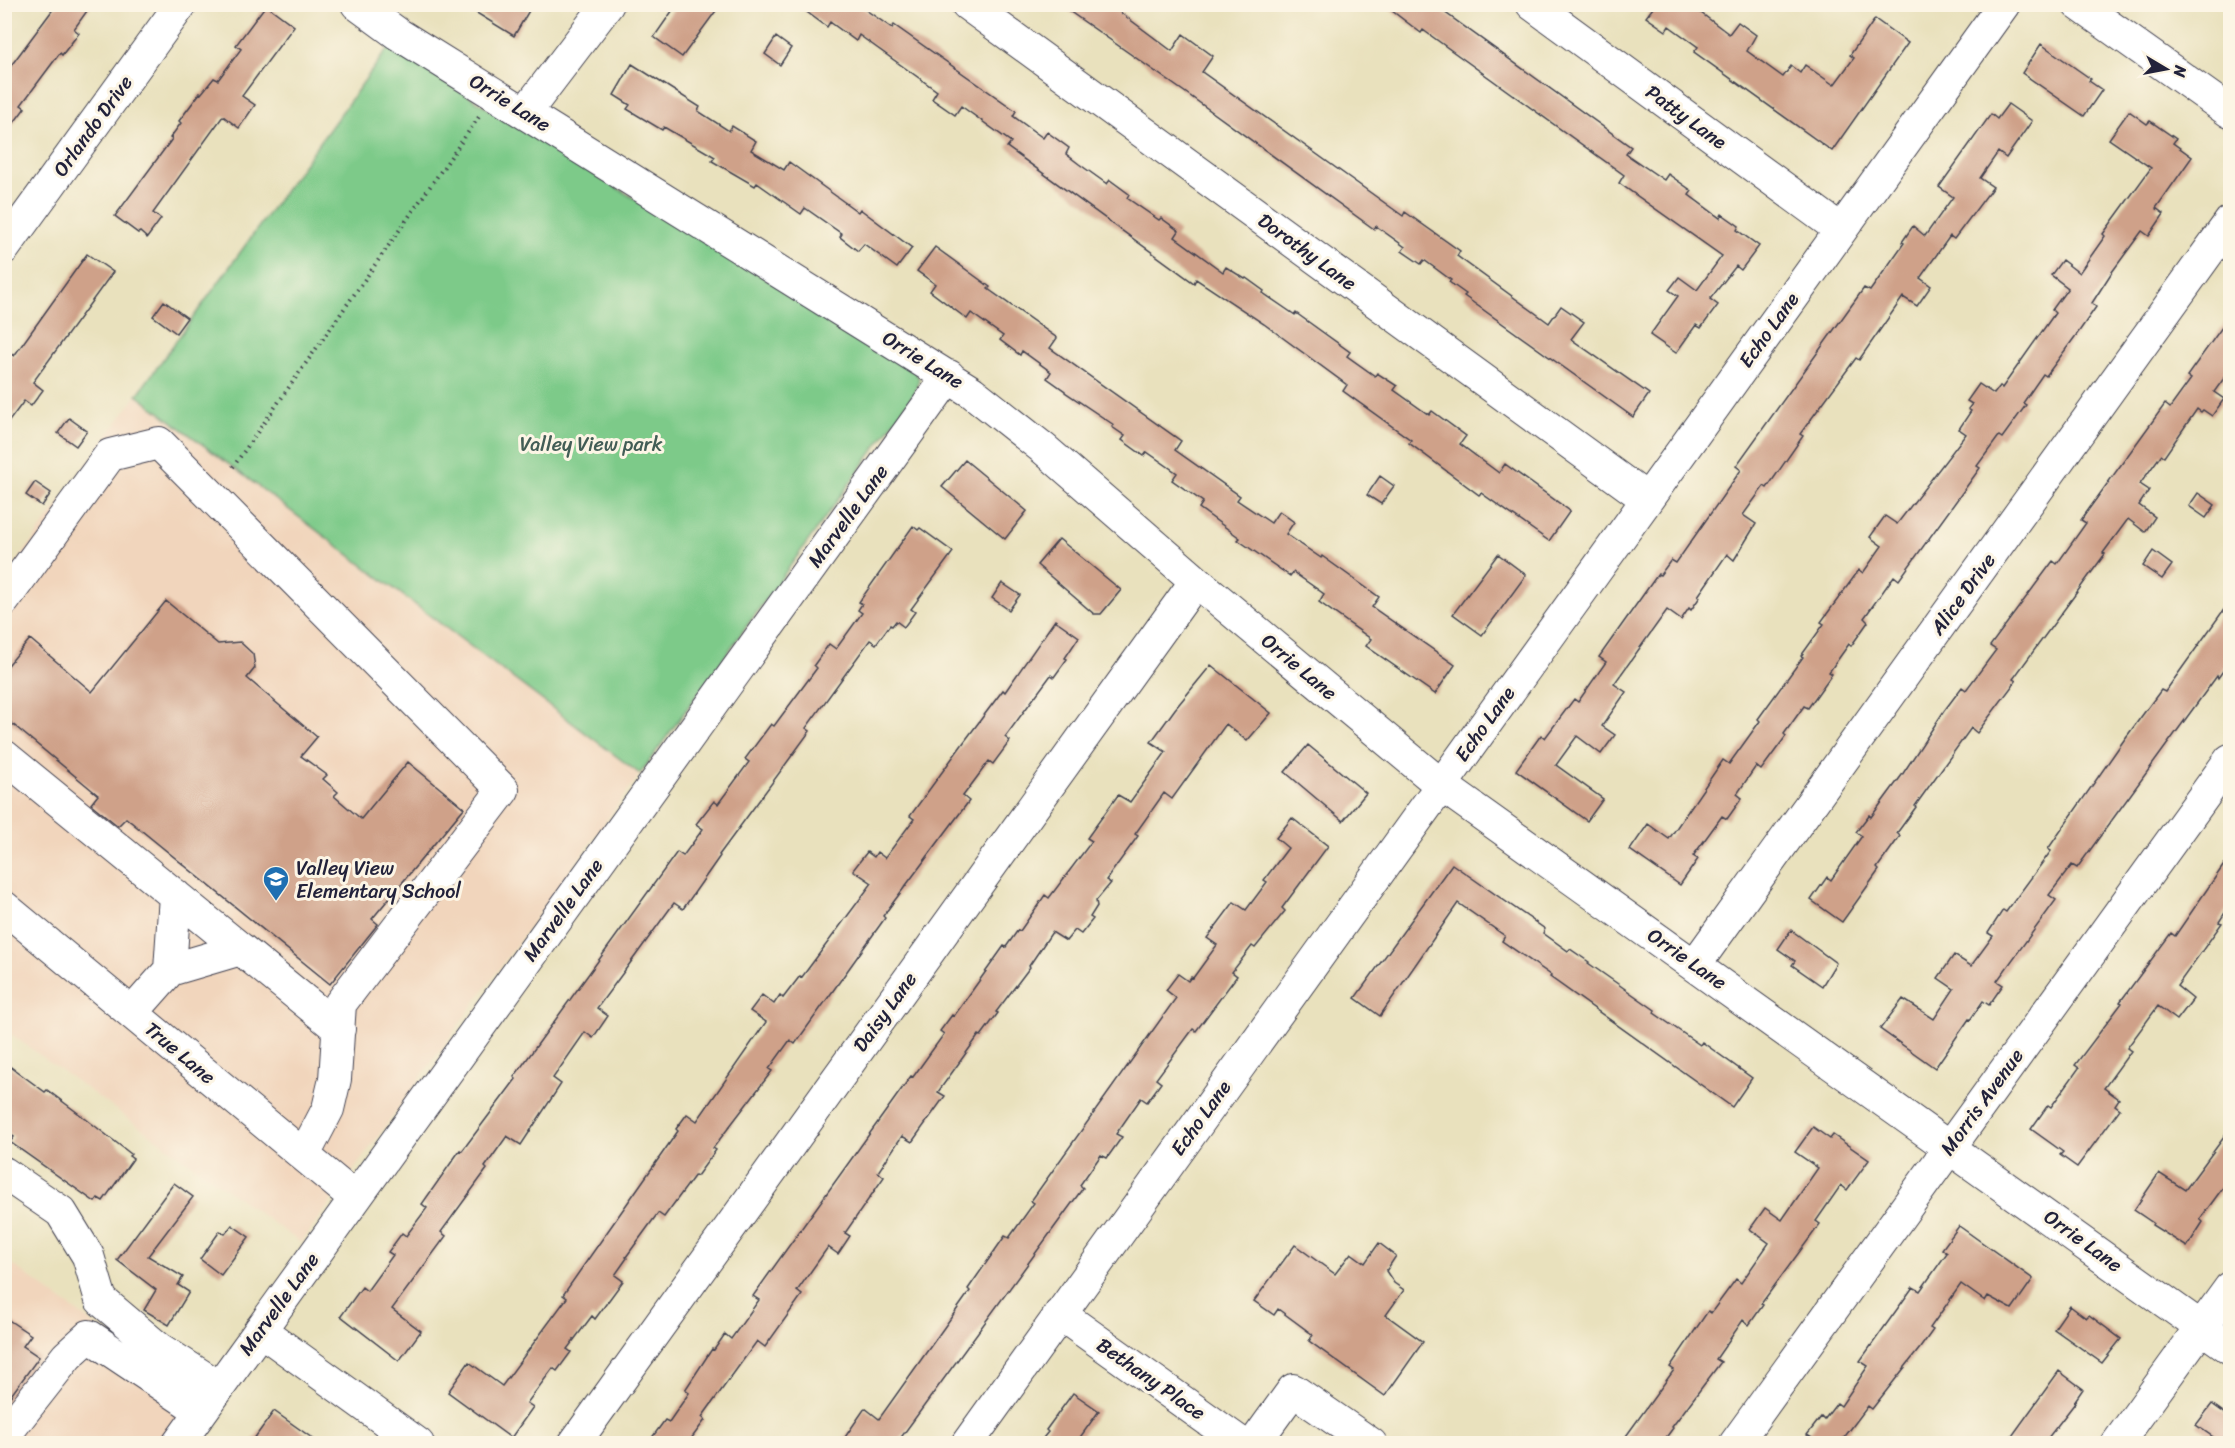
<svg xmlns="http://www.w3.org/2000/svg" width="2235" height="1448" font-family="Sriracha,sans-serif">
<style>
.built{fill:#f1d5bc}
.green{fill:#7dca89;stroke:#507662;stroke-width:1.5}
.building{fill:#cfa189}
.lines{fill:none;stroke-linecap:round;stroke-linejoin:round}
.minor-casing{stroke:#403f4e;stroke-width:34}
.path{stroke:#403f4e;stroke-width:4;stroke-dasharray:1.5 4.5;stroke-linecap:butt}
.minor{stroke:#fff;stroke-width:32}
.labels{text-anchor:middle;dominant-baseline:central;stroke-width:6;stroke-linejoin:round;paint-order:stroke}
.street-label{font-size:20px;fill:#22223b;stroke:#fcf5e5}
.park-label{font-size:20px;fill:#425d56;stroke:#fcf5e5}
.poi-label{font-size:20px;fill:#22223b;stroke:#fcf5e5;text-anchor:start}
</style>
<rect width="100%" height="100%" fill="#fcf5e5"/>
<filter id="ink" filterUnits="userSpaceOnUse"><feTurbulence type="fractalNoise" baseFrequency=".0167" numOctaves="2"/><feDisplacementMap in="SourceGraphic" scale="12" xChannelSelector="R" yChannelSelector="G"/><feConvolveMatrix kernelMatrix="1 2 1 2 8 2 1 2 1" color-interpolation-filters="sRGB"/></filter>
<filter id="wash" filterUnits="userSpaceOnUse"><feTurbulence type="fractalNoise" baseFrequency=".008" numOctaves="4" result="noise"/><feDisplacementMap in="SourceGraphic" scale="24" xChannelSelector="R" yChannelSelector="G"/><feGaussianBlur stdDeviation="1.35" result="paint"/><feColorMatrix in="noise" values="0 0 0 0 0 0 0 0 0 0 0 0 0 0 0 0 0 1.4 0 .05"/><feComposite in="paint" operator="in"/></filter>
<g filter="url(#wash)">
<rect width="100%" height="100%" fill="#e9e1bd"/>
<!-- built -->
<path class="built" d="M137,395L640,774L301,1243L5,1030V579Z
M4,1258L204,1406L178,1443H5Z"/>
<!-- green -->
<path class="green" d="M391,44L510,123L914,368L919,379L915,393L640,774L137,395Z"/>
<g id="blocks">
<!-- building -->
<path class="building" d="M57,4H92L74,29L79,33L62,55L60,53L21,105L25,108L4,136V75Z
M462,4H533L514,36Z
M677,4H721L682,57L654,37Z
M796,4H857L892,28L894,25L1016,111L1013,116L1043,138L1047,132L1069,148L1066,154L1079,164L1107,184L1110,180L1129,194L1127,198L1159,220L1161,218L1179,231L1175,237L1223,272L1226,267L1245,279L1246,278L1264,291L1263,293L1295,315L1296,313L1350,352L1347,356L1375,376L1377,373L1397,386L1394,390L1429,415L1432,411L1466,436L1460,444L1499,473L1505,464L1570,511L1549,541L1481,493L1479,495L1409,443L1411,440L1343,391L1347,385L1264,324L1196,279L1194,283L1007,147L1011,142L961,106L955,115L932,99L937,91L859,35L856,41L830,22L827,27Z
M1059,4H1109L1172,51L1183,34L1213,56L1202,72L1403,216L1405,212L1460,251L1457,256L1549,323L1561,306L1584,322L1571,339L1649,394L1633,417L1464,296L1466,294L1449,282L1451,280L1424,260L1421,264L1402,251L1405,247L1376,226L1374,229L1186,93Z
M1383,4H1433L1631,147L1626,154L1664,180L1668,174L1692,191L1689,195L1720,218L1722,214L1739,226L1737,230L1759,246L1741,270L1736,266L1710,299L1718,305L1701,328L1696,325L1676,353L1650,335L1678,296L1669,290L1679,277L1697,290L1722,256L1619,183L1624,175L1423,30L1421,33Z
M1656,4H1689L1729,34L1738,22L1756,35L1747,51L1783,77L1791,66L1800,73L1805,65L1834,85L1854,58L1850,55L1875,19L1908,43L1832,151L1694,52L1698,47L1669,26L1666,31L1646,17Z
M266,5L294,26L242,96L255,105L239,128L223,116L153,213L161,219L147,238L140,232L138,233L115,216L172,139L170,138L181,123L179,121L200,93L201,94L214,78L218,80L241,49L236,45Z
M776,37L791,48L780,65L765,54Z
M2041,44L2091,79L2089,81L2102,90L2084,116L2022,73Z
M632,64L700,107L698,111L729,131L732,126L756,141L751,150L784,170L789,162L858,212L860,209L912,248L897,268L864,244L858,251L840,237L842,234L805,208L801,214L757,183L755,186L712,161L715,157L664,127L662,130L627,109L630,105L614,95Z
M2008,104L2032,121L2006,158L1998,152L1980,178L1993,187L1954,239L1950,236L1920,278L1931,286L1917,306L1903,297L1859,360L1856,358L1800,434L1803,436L1767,488L1764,486L1743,515L1756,524L1734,560L1727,554L1698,596L1700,597L1691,610L1689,608L1681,620L1667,610L1614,684L1626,692L1602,726L1615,735L1601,754L1577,736L1556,765L1603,799L1587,821L1516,770L1541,735L1545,738L1574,699L1578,702L1606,662L1599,657L1658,574L1660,575L1671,560L1676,563L1741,470L1736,466L1864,288L1870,291L1904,243L1902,242L1913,226L1925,236L1953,197L1939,187L1991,114L1997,119Z
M2129,111L2147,124L2150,121L2176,139L2173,143L2192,157L2156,208L2164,214L2149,236L2142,231L2112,272L2092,303L2096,307L2080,330L2046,376L2043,374L2023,403L2026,405L2002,438L1999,436L1977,466L1980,468L1899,580L1894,576L1864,618L1868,622L1851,646L1849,644L1829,672L1832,674L1808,708L1804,706L1784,734L1786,736L1761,770L1756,766L1737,794L1742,798L1727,819L1722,816L1693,856L1698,859L1680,885L1630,850L1648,824L1669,839L1723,760L1729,764L1760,721L1758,719L1803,657L1801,656L1824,624L1821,622L1859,570L1863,573L1882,546L1870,537L1885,516L1897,524L1966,434L1959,429L1971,411L1968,409L1972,404L1967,401L1979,384L1994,394L2000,386L2002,388L2055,313L2052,310L2068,288L2051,275L2062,260L2079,273L2105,236L2103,234L2151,168L2109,139Z
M935,247L990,287L988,289L1057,338L1050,348L1181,441L1175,450L1240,496L1237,500L1271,523L1279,511L1294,522L1286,534L1321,558L1322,556L1379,597L1372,607L1455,665L1435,694L1366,646L1371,639L1319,602L1324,594L1293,572L1290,576L1238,540L1240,538L1199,508L1203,502L1172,480L1177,473L1147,452L1144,456L1122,440L1125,436L1112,427L1114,425L1065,392V391L1047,378L1051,372L1022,351L1020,355L1000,340L1003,336L971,313L967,319L930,291L935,284L917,271Z
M87,254L113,272L33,382L43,390L31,406L24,401L4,428V363L11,354L14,356Z
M164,301L187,318L176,333L153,316Z
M2230,316V370L2214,392L2224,399L2212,416L2203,410L2201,412L2197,409L2164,457L2161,455L2140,484L2149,490L2139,505L2155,517L2145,532L2128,519L2103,553L2105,554L2013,679L2016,681L1977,733L1971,728L1915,806L1916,807L1897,833L1900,836L1877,868L1879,870L1842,922L1811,900L1827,877L1831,880L1862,836L1856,832L1869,815L1871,817L1902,775L1944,711L1962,687L1966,690L1996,650L1990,646L2053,561L2057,564L2086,523L2081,520L2165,404L2170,408L2191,379L2187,376Z
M69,418L87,431L76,446L58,433Z
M965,460L1027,511L1005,539L942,487Z
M1380,476L1394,486L1381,504L1367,495Z
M35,482L51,493L42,506L26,495Z
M2198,493L2215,505L2206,518L2189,506Z
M913,526L918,530L920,528L953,552L911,609L915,612L904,627L896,621L892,626L890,625L876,644L870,640L806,728L810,731L719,855L720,856L683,909L674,903L628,966L597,1008L608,1016L593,1038L585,1032L553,1078L561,1084L521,1145L507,1136L485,1167L487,1169L441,1232L446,1236L392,1309L421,1331L399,1361L341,1316L362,1287L367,1291L393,1255L388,1252L402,1233L406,1236L427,1208L422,1204L460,1150L462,1151L516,1079L514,1077L677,852L683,856L703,829L696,824L714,801L718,804L749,762L745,759L771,724L774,726L817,668L814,665L829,644L836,649L862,613L858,610L862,604L859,602Z
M1059,539L1121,590L1101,614H1094L1037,565Z
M2153,551L2172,565L2162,579L2143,566Z
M1498,554L1526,575L1482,635L1453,614Z
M1002,583L1020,595L1009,610L992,598Z
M166,601L218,644L240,642L253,654L255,668L247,678L317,737L301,756L327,775L323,779L338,792L334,796L361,819L408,762L464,808L372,919L378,924L330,984L126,818L118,826L91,804L98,795L4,717V670L30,639L92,692Z
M2230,601V661L2218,678L2217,676L2077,868L2072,865L2049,895L2056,900L1997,981L2003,985L1989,1005L1983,1001L1970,1020L1969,1019L1935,1068L1880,1029L1903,999L1934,1019L1954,989L1938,978L1954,955L1971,966L1993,936L1988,933L2003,910L2006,912L2051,851L2048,849L2124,740L2161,690L2165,692Z
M1055,620L1079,637L1065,658L1067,659L1054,677L1051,675L1005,737L1010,741L993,764L989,761L963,796L969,801L883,916L885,918L795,1044L790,1040L769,1069L772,1071L713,1148L716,1150L697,1176L695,1175L664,1217L658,1213L626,1257L627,1258L615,1275L623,1281L595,1319L592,1316L567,1349L571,1352L557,1371L553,1368L527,1403L533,1407L511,1438L448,1392L469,1362L502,1386L567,1298L563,1295L678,1131L676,1129L687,1114L697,1121L766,1022L750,1011L762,995L774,1004L780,995L783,998L800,976L802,977L872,883L853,870L867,852L874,857L877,852L885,858L914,819L910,816L964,742L1003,690L1005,692Z
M1211,665L1271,713L1247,741L1226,724L1172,799L1164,793L1135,834L1138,836L1106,880L1111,883L1096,901L1097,906L1090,917L1093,919L1081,934L1075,930L1066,941L1052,932L1029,966L1030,967L996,1012L998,1013L981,1036L979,1035L938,1092L945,1096L912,1142L902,1136L878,1172L884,1177L845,1233L850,1236L838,1254L828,1247L797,1291L802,1295L765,1347L757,1341L702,1417L705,1420L688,1443H648L665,1420L669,1422L689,1393L685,1390L712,1349L714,1350L725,1334L731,1339L759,1300L753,1296L911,1076L913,1077L944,1034L940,1031L952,1015L954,1016L1004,946L1006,947L1018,930L1020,931L1045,895L1049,898L1092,841L1087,838L1118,795L1130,802L1166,752L1151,742L1175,709Z
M1308,745L1366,793L1343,821L1285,772Z
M1292,818L1328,846L1282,908L1285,911L1255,948L1252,946L1232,972L1237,976L1196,1031L1193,1029L1156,1079L1161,1083L1147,1102L1141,1098L1116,1134L1122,1137L1107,1158L1101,1155L1080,1185L1083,1188L897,1443H841L865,1408L879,1419L970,1291L968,1289L1005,1236L1009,1238L1034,1203L1031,1201L1176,998L1166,990L1178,974L1188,981L1191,977L1193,978L1217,945L1207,938L1234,902L1246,910L1267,882L1264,880L1288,848L1276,838Z
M2230,856V905L2219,922L2222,923L2177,986L2193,999L2177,1020L2158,1006L2127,1048L2131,1051L2104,1088L2119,1099L2115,1105L2120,1109L2077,1167L2060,1155L2063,1152L2031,1129L2048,1105L2051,1107L2079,1068L2075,1065L2122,1003L2120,1002L2171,933L2175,936Z
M1452,864L1545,929L1543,933L1568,951L1570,949L1589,962L1588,963L1655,1010L1654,1013L1700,1045L1702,1042L1752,1078L1732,1107L1550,977L1551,975L1502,941L1505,936L1458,903L1380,1016L1355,998Z
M1791,930L1836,963L1822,986L1792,965L1795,961L1778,949Z
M4,1062L45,1092L47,1090L82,1116L131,1154L129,1156L133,1159L103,1201L98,1198L95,1202L10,1142L14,1137L4,1130Z
M1813,1127L1830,1139L1833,1135L1869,1160L1847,1190L1841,1185L1816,1221L1820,1224L1761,1304L1763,1305L1749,1325L1743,1320L1716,1359L1721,1362L1672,1427L1673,1428L1662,1443H1621L1674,1370L1670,1367L1708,1311L1711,1313L1736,1279L1741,1283L1769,1243L1750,1229L1765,1208L1782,1220L1818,1168L1795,1152Z
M2230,1129V1178L2200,1219L2203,1222L2187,1247L2152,1225L2153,1223L2134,1210L2159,1173L2185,1190Z
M174,1183L193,1197L148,1256L183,1277L178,1285L189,1292L169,1325L144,1310L156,1290L117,1260Z
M232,1225L249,1237L221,1275L200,1259L220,1231L225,1234Z
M1959,1226L2033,1279L2012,1309L1988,1296L1985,1301L1961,1284L1930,1328L1933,1330L1920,1348L1872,1409L1868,1406L1840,1443H1820L1807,1435L1821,1417L1824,1420L1837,1403L1841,1406L1868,1366L1860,1361L1913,1287L1920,1291L1947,1253L1942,1249Z
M1379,1243L1396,1256L1386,1271L1394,1283L1404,1290L1386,1315L1423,1342L1385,1396L1309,1341L1313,1335L1278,1309L1274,1315L1254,1301L1295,1245L1335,1274L1351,1253L1365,1263Z
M2070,1306L2086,1318L2089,1315L2121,1339L2102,1363L2054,1329Z
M4,1317L31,1335L23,1346L39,1357L4,1405Z
M2059,1371L2083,1389L2074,1402L2075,1403L2044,1443H2007Z
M1073,1393L1099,1411L1076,1443H1039L1048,1432L1046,1430Z
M2212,1404L2230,1417V1443H2222L2196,1425Z
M274,1411L319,1443H251Z"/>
</g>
</g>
<g filter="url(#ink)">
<use href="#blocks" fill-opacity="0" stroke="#403f4e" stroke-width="1.5"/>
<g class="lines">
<!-- minor casing -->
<g class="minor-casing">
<path id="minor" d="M357,4L398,34L972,392L1044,449L1196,581L1441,785L2230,1348
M967,4L1647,499
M1532,4L1841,230
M2078,4L2230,112
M525,113L608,4
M4,248L181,4
M4,600L110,455L159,443L503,790L340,1004L335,1079L328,1109L304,1155
M4,756L339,1029
M4,907L355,1198
M1695,965L2230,222
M170,970L241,949
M132,1013L170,970L175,895
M4,1173L61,1212L88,1256L101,1300L158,1348L219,1387
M1060,1314L1242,1444
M260,1330L418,1444
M4,1436L67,1356L89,1336L201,1411
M178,1444L949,376
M574,1444L1196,581
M967,1444L2004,4
M1254,1444L1293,1390L1371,1444
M1735,1444L2230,760
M2117,1444L2230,1288"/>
</g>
<!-- path -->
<path class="path" d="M233,467L481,114"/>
<!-- minor -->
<use href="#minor" class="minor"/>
</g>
</g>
<!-- icons -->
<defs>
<g id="school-pin" transform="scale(1.35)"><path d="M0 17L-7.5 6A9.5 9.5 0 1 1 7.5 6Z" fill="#1f6fb2" stroke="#fcf5e5"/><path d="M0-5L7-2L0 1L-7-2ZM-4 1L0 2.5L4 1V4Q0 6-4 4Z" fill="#fff"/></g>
</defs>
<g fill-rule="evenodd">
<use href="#school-pin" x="276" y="879"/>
</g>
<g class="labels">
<!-- street labels -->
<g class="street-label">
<text transform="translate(510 103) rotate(32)">Orrie Lane</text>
<text transform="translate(1686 117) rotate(36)">Patty Lane</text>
<text transform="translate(93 126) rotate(-54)">Orlando Drive</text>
<text transform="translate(1307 252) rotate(36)">Dorothy Lane</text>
<text transform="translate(1769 330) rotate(-54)">Echo Lane</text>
<text transform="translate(923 360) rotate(32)">Orrie Lane</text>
<text transform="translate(848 516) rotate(-54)">Marvelle Lane</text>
<text transform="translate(1963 594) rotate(-54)">Alice Drive</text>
<text transform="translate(1299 667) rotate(40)">Orrie Lane</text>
<text transform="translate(1485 724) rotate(-54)">Echo Lane</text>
<text transform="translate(563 910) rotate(-54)">Marvelle Lane</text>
<text transform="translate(1687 959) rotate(35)">Orrie Lane</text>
<text transform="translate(885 1012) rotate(-54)">Daisy Lane</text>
<text transform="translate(180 1053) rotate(40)">True Lane</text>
<text transform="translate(1982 1102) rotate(-54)">Morris Avenue</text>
<text transform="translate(1201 1118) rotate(-54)">Echo Lane</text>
<text transform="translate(2083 1241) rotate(36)">Orrie Lane</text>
<text transform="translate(279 1304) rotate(-54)">Marvelle Lane</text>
<text transform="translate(1151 1379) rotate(35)">Bethany Place</text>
</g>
<!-- park labels -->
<g class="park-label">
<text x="591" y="444">Valley View park</text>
</g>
<!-- poi labels -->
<g class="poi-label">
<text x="296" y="868">Valley View<tspan x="296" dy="23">Elementary School</tspan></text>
</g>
</g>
<!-- margin -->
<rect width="2235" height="1448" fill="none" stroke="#fcf5e5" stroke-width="24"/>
<!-- north arrow -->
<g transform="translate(2166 69) rotate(100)" stroke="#fcf5e5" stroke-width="4.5" paint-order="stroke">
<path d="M0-4.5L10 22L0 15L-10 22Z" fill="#22223b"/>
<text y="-9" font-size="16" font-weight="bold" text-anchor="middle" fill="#22223b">N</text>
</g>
</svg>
